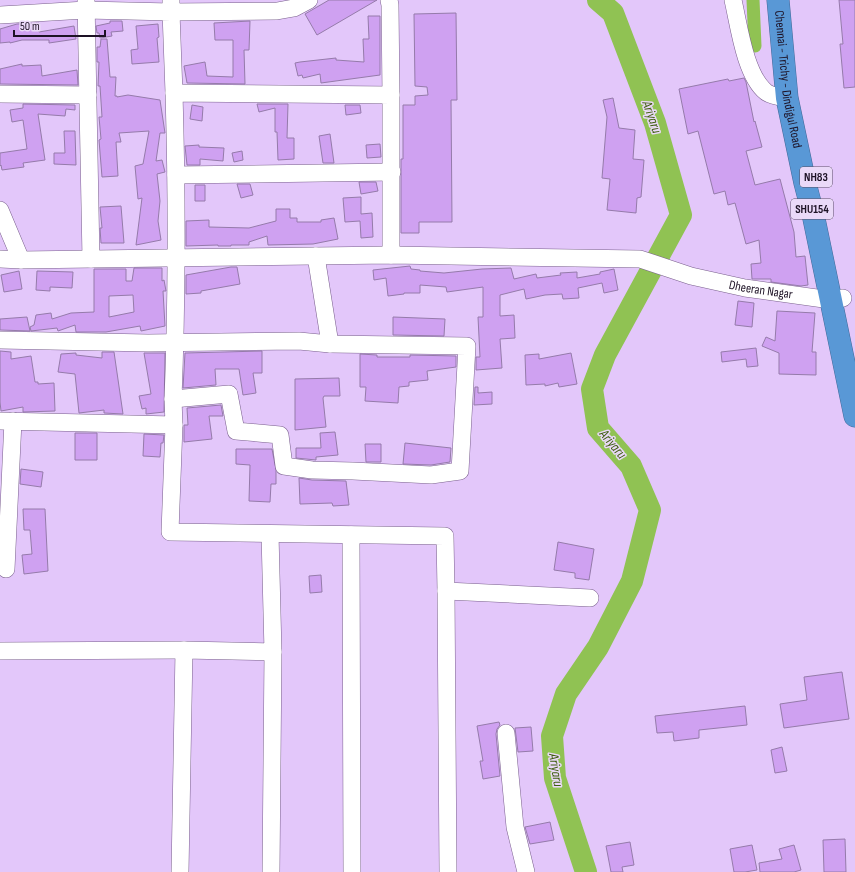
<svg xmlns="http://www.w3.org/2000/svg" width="855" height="872" font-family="'Sofia Sans Condensed',sans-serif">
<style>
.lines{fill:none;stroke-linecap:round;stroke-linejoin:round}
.canal{stroke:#90c253;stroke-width:13}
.river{stroke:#90c253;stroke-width:22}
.building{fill:#cfa1f1;stroke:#957baa;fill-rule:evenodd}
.minor-casing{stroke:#7a608d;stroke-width:18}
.highway-casing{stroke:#446998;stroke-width:23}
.minor{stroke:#fff;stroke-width:17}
.highway{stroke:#5998d6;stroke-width:22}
.labels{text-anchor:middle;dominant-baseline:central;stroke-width:3;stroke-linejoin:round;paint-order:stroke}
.shield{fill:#ead9f8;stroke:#5a4e64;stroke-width:1}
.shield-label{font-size:12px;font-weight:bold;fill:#1d1225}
.street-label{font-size:13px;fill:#1d1225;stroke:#ead9f8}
.water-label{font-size:14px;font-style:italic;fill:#3e5e0f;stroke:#ead9f8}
</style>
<rect width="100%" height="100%" fill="#e3c7fa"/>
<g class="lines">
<!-- canal -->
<path class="canal" d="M753,0L755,46"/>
<!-- river -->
<path class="river" d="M586,872L555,778L552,736L566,694L598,647L632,581L650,510L631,466L598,428L592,389L605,355L681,215L655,123L613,13L598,0"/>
</g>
<!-- building -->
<path class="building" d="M329,0H377L317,35L305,14Z
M839,0H855V87L844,88L840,44H843Z
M456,13L457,100H451L452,222H419V233H401V159H403V105H415V96L428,95L427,87L415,86L414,14Z
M368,16H380V75L321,83L320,74L303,78L302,75L298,76L295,63L300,62L336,58V60L364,62L363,39H369Z
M110,21H122L123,31L111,32L112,36L100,38L99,33H97L96,26L110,23Z
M250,21L249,50H244L245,84L187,83L184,66L205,62L207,76L233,77V40H215L214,23Z
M39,23V32L74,26L76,39L49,43V40H22L10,43V42L0,43V29L17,24Z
M158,24L159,37L157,38L159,62L132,64L131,50L138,49L136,26Z
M101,39H107L110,77H116L115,96H117V97L128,95L160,100L165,133H160L156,161L162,160L165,172L157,174L160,201L158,221L161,240L136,245L142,198L138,199L135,166L143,164L149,131L119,133L121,142H116L118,176L102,177L99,140L101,139L99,117H102L100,86H98L99,62H97V47H100Z
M22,64V66L41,65L42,76L77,70L78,85L0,84V69Z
M744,78L746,82L754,122L755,121L762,147L746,151L755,185L780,179L794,232L796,257L805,256L808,285L801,286L771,282V279H752L751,264L761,263L759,240L746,244L735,203L728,205L725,191L714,194L698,131L688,134L679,89L728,79L729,81Z
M613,98L619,128L635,130L633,159L644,160L641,197L637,198L636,213L607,210L610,179L602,178L607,117L603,100Z
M23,104L75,105V110L66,109L65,116L38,114L45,160L23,163L24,167L2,170L1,165L0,166V153L27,149L23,120L12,122L10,110L23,108Z
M257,104H288L287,138H294V159L278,160L277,132H275V108L259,112Z
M192,105L203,107L202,121L190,119Z
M345,105H360L361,113L346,115Z
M64,131H75L76,165L54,164V153H65Z
M330,134L334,163H323L319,136Z
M380,144L381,157L367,158L366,145Z
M199,145V147L224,148L223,161L200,159V165H187L185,146Z
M242,151L243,160L234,162L232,153Z
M359,182H376L378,191L361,194Z
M237,184H250L253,195L241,198Z
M195,185H205V201H195Z
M361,197V214L372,213L373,237L361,238L360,221L345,222L343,198Z
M121,206L124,243H101L100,228H102L100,207Z
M276,209H290V218H297V222H321V220L334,218L338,239L313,244L268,245L267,236L249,242V245H231V246H218V245L186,246V221L209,220V227L249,228L276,221Z
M410,266L411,269L420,270V271L444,273L482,269L511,268L514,279L536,274L537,278L561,275L560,273L577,272V278L600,274V272L614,269L618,290L604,293L602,283L578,288L579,298L563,299L562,294L545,295L526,299L524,289L500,295V316L514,315L515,338L500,339L502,368L476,370V357H480L478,317H483V287L447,292L446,287L420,285V293H404V294L388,296L386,278L374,280L373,270Z
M231,267H237L240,284L201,291V293L186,294V275Z
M134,268H162V281L164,280L166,291H163L165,326L141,331L140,326L106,332H76L75,325L58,331L57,328L31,331L30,327L34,325L36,315L51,313L52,319L71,313L94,312V269H126V281H132ZM133,295L134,312L109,317V296Z
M19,271L22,289L4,292L1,275Z
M37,271L73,272L72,288L50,287V291L36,290Z
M738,301L754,303L752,327L735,325Z
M777,311L815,313L812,352H816V375L779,374V353L762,346L766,337L775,341Z
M27,317L30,331L0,330V319Z
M393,317L445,319L444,336L393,335Z
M756,348L758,366L747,367L746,359L722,362L721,352Z
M0,351L11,352V359L31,356L35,382H38V384L54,383L55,411L23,412V407L1,411L0,402Z
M262,351V373H253L256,393L243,395L239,369H215L216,385L183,388L185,353Z
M102,352H114L123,414L104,413V410L79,413L75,374L58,372L61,354L76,353V355L102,358Z
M144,353H165L164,412L146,414V408L142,409L139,396L151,394Z
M571,353L577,384L559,387L558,383L545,386V384L526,385L525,355L539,354V359Z
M360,354L377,355V357H410V355L456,356V367L427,371L428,380L409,382V386L399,387L398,403L365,401L366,387H360Z
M339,378L340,396H324L323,398L326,427L295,430V379Z
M475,387H478V393L492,392V404L474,405Z
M221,405L223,416H209L212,439L184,442V425H188L187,408Z
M335,432L338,455L316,457V460L296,458V448H321L320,433Z
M75,433H97V460H75Z
M144,434L164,435L163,443H161L160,457L143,456Z
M405,443L451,448L450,462L431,465L403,464Z
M365,444H381V462H366Z
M236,449H272L276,470V484H271L270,502L249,501L250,465L236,464Z
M21,469L43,472L41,487L20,484Z
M299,478L312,480L346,481L349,505L333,506L332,503L300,504Z
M23,509H45L48,571L24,574L22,555L32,554L30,530H24Z
M558,542L594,549L589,580L575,578V573L554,570Z
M321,575L322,592L310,593L309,576Z
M842,672L849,719L784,728L780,704L807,700L804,677Z
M745,706L747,725L699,730V738L674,741L673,732L657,733L655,716Z
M499,722L500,725L497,729L496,734L500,776L483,779L480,761H483L477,726Z
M531,727L533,751L518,752L515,728Z
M782,747L787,771L775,773L771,750Z
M550,822L554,840L530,844L525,827Z
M845,839L846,872H824L823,840Z
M630,842L634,865L622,867L623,872H611L606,846Z
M752,845L757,870L745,872H734L730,849Z
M794,845L801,870L794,872H760L759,863L782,859L779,849Z"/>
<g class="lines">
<!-- minor casing -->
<g class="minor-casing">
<g id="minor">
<path d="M86,0L91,259"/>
<path d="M171,0V12L277,11L294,8L309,0"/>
<path d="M389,0L390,5L391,95"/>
<path d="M733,0C739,26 745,75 766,92C771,96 780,97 787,98"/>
<path d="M0,15L86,10L171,12L174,93"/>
<path d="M0,94L88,95"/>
<path d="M176,175L392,172"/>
<path d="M0,210L21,260"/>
<path d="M316,256L330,344L467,346L460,471L431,475L353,471L312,470L284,466L280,435L236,431L229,394L173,399C177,297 177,195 174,93L391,95V255"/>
<path id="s1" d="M0,259L21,260L391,255L640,259L691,276L745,288L831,300L843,298"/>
<path d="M0,340L148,343L299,341L330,344"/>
<path d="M0,421L174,425L173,399"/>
<path d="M174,425L170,532L445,536L446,591L590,598"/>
<path d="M351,535L352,872"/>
<path d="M6,569L13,421"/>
<path d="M446,591L448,872"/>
<path d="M0,651L184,650"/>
<path d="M506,733L515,827L526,872"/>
<path d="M180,872L184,650L273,652L270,534"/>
<path d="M271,872L273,652"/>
</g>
</g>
<!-- highway casing -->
<g class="highway-casing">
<g id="highway">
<path id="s2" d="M778,0L787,98L805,183L813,214L855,416"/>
</g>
</g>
<!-- minor -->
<use href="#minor" class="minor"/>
<!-- highway -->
<use href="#highway" class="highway"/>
</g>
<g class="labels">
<!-- shield labels -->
<g class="shield">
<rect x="800" y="167" width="32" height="20" rx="3"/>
<rect x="791" y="199" width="42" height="20" rx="3"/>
</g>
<g class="shield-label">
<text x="816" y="177">NH83</text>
<text x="812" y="209">SHU154</text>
</g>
<!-- street labels -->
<g class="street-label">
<text stroke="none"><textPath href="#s2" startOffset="80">Chennai - Trichy - Dindigul Road</textPath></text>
<text stroke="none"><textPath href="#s1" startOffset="765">Dheeran Nagar</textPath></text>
</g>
<!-- water labels -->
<g class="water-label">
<text transform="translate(652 117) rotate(71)">Ariyaru</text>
<text transform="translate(613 444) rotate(50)">Ariyaru</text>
<text transform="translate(556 770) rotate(81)">Ariyaru</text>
</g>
</g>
<!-- scale -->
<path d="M14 30v6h91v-6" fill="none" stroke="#1d1225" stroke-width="2"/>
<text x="20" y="30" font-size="12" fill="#1d1225" stroke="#ead9f8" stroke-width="3" paint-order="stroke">50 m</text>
</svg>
